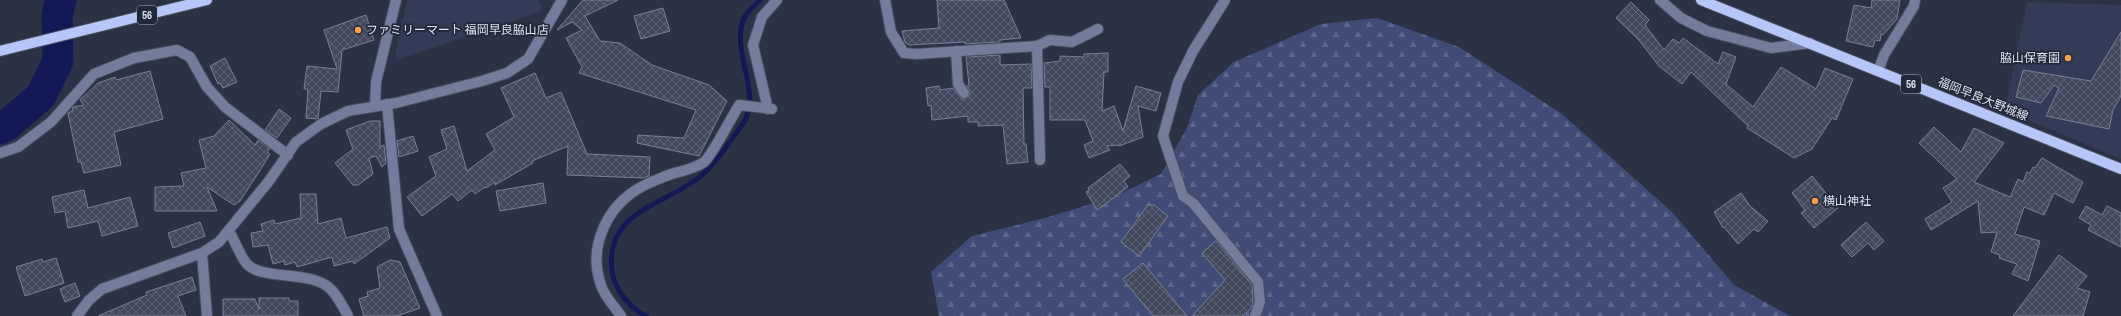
<svg xmlns="http://www.w3.org/2000/svg" width="2121" height="316" font-family="'Archivo Narrow','Noto Sans JP',sans-serif">
<style>
.built{fill:#333b56}
.forest{fill:url(#forest-firs)}
.lines{fill:none;stroke-linecap:round;stroke-linejoin:round}
.stream{stroke:#121954;stroke-width:5}
.river{stroke:#121954;stroke-width:31}
.building{fill:url(#building-cross-hatch);stroke:#788097}
.minor-casing{stroke:#484e61;stroke-width:12}
.major-casing{stroke:#484e61;stroke-width:12}
.minor{stroke:#737d9b;stroke-width:10}
.major{stroke:#b7c6f8;stroke-width:10}
.poi-dot{fill:#f9a04c;stroke:#22283b;stroke-width:1.5}
.labels{text-anchor:middle;dominant-baseline:central;stroke-width:3.5;stroke-linejoin:round;paint-order:stroke}
.shield{fill:#22283b;stroke:#a5aab9;stroke-width:1}
.shield-label{font-size:11px;font-weight:bold;fill:#dde2ef}
.poi-label{font-size:12px;fill:#dde2ef;stroke:#22283b;text-anchor:start}
.street-label{font-size:12px;fill:#dde2ef;stroke:#22283b}
</style>
<defs>
<pattern id="forest-firs" width="22" height="20" patternUnits="userSpaceOnUse"><rect width="22" height="20" fill="#404c76"/><path d="M5 1l3.5 6h-7zM16 11l3.5 6h-7z" fill="#5b668a"/></pattern>
<pattern id="building-cross-hatch" width="8" height="8" patternUnits="userSpaceOnUse"><rect width="8" height="8" fill="#42495e"/><path d="M0 0l8 8M0 8l8-8" fill="none" stroke="#5d6375"/></pattern>
</defs>
<rect width="100%" height="100%" fill="#2c3246"/>
<!-- built -->
<path class="built" d="M407,0H539L542,9L539,12L396,60L395,55Z
M2027,2L2121,5V159L2005,110Z"/>
<!-- forest -->
<path class="forest" d="M1377,18L1459,47L1562,114L1672,212L1734,285L1790,316H939L931,272L972,236L1045,218L1111,198L1161,174L1187,128L1198,95L1234,62L1321,24Z"/>
<g class="lines">
<!-- stream -->
<path class="stream" d="M646,316C630,308 615,290 612,272C604,208 668,206 703,174C719,160 732,139 744,122C762,93 730,49 744,18C747,12 755,5 760,0"/>
<!-- river -->
<path class="river" d="M0,129L6,126L41,96L58,61L57,14L61,0"/>
</g>
<!-- building -->
<path class="building" d="M583,0H618L585,16L600,41L620,43L652,65L709,85L727,101L699,156L637,143L638,135L684,138L696,110L579,73L582,67L566,38L582,30L572,22L557,30Z
M937,0H1004L1021,38L1000,40V42L965,44V42L909,45L905,42L902,31L939,28Z
M1872,0H1900L1897,19L1883,35L1881,34L1880,41L1875,40L1873,47L1846,41L1854,5L1871,8Z
M1631,2L1649,20L1645,25L1664,50L1673,39L1679,43L1683,38L1718,64L1723,52L1736,57L1726,84L1753,107L1781,67L1816,89L1825,68L1853,79L1836,120L1832,118L1812,149L1794,158L1747,128L1748,126L1691,72L1682,84L1659,66L1638,39L1616,18Z
M663,8L670,31L641,39L634,16Z
M366,15L374,40L342,50L338,92L321,91L318,119L306,118L308,89H304L307,66L337,69L324,30Z
M2121,32V96L2113,110L2109,129L2046,116L2059,88L2054,85L2041,103L2016,97L2023,70L2091,81Z
M1108,53V72H1104L1102,111L1114,106L1123,131L1136,86L1161,93L1156,111L1138,106L1143,137L1119,146V145L1107,146L1110,150L1089,158L1084,145L1093,141L1085,120H1050V87H1045L1044,63L1060,61V56L1084,57V54Z
M1000,55V65L1031,64L1032,88H1023L1024,144H1026L1028,162L1007,164L1003,125L978,126V122H968V116L932,120L931,105L928,106L926,88L939,86L940,90L953,88L961,99H965L970,96V92L967,86L969,85L966,57Z
M225,58L237,82L223,88L220,83L218,84L210,66Z
M150,71L163,119L114,132L121,165L84,173L81,162H78L68,113L72,111L73,107L84,105L80,100L98,83L115,77L116,80Z
M535,73L546,98L561,92L587,154L650,157L649,176L643,178L567,175L568,146L532,161L533,163L495,185V182L486,188L485,187L475,194L472,190L458,201L452,194L422,216L407,197L436,176L429,157L447,149L441,130L454,126L467,171L495,150L486,134L514,117L501,88Z
M279,109L291,118L277,138L265,130Z
M229,120L255,145L258,140L270,149L267,152L270,154L261,169L240,201L234,205L207,187L217,211H155V187L184,186L181,173L206,168L199,140L214,136Z
M370,121H380V147L384,145L386,163L382,167L376,156L369,158L373,174L358,185H353L335,163L353,149L346,130Z
M1934,127L1961,152L1974,128L2004,143L1974,182L2010,197L2018,179L2023,182L2027,172L2030,173L2033,167L2035,168L2042,158L2083,182L2073,203L2054,193L2044,215L2024,207L2015,234L2040,241L2028,281L2012,274L2017,264L1999,258L2000,255L1991,252L1997,232L1981,233L1978,201L1931,230L1925,219L1952,202L1943,188L1957,179L1919,143Z
M413,136L418,151L399,157L397,141Z
M1120,164L1130,176L1124,181L1128,187L1097,210L1086,192L1089,190L1088,188Z
M1812,176L1838,208L1814,228L1801,213L1805,210L1792,193Z
M543,183L546,203L500,211L496,191Z
M84,190L88,208L130,197L138,226L102,236L98,221L68,228L65,211L55,213L52,197Z
M1741,193L1750,206L1768,221L1758,232L1754,229L1738,244L1724,227L1723,228L1714,212Z
M300,194H316L318,224L341,218L346,238L387,227L390,238L354,264L353,261L334,266L332,257L297,267L295,262L285,265L284,261L273,264L268,245L253,247L251,233L263,231L261,224L274,220L275,224L301,218Z
M1148,205H1154L1168,216L1139,256L1121,242Z
M2086,206L2102,215L2107,206L2121,213V247L2088,230L2091,225L2079,218Z
M200,222L205,236L173,248L168,233Z
M1866,222L1884,241L1874,250L1868,243L1852,257L1841,245Z
M1216,241L1252,285L1253,301L1251,308L1243,316H1192L1225,280L1202,253Z
M2059,255L2087,276L2077,288L2090,292L2083,316H2013Z
M56,258L64,283L25,296L16,267L42,259L43,262Z
M390,260L400,262L420,308L397,316H364L359,299L368,296L367,292L380,288L377,267Z
M1143,263L1187,316H1153L1123,279Z
M192,277L196,290L178,296L186,316H98L147,295L146,292Z
M75,283L80,296L65,302L60,289Z
M259,298H289V301H298V316H223V299H255L259,309Z"/>
<g class="lines">
<!-- minor casing -->
<g class="minor-casing">
<path id="minor" d="M885,0L891,32L904,53L916,54L1037,46L1040,160
M1225,0L1193,51L1178,82L1163,136L1183,196L1193,203L1258,282L1260,302L1255,316
M1660,0L1681,18L1707,31L1771,48L1810,43
M1037,46L1050,40L1072,42L1098,29
M956,51L958,84L964,93
M1878,71L1884,55L1914,6L1915,0
M387,104L399,229L437,316
M375,106L376,82L396,0
M768,109L753,45L762,17L777,0
M0,153L18,147L51,122L94,74L134,58L177,50L190,57L207,87L225,107L288,155
M229,231C235,241 240,256 247,264C262,280 306,271 327,286C336,292 343,307 348,316
M202,253L207,316
M77,316L89,300L102,289L202,253L219,242L269,181L296,142L321,124L348,111L396,103L482,81L507,73L528,59L562,0
M621,316C615,307 604,296 601,285C588,249 605,210 636,190C644,185 653,181 661,178C675,171 692,171 704,162C711,157 733,115 739,105L772,109"/>
</g>
<!-- major casing -->
<g class="major-casing">
<path id="major" d="M1701,0L2121,169
M0,51L207,0"/>
</g>
<!-- minor -->
<use href="#minor" class="minor"/>
<!-- major -->
<use href="#major" class="major"/>
</g>
<!-- markers -->
<g class="poi-dot">
<circle cx="358" cy="30" r="4"/>
<circle cx="2068" cy="58" r="4"/>
<circle cx="1815" cy="201" r="4"/>
</g>
<g class="labels">
<!-- shield labels -->
<g class="shield">
<rect x="137" y="6" width="20" height="18" rx="3"/>
<rect x="1901" y="75" width="20" height="18" rx="3"/>
</g>
<g class="shield-label">
<text x="147" y="15">56</text>
<text x="1911" y="84">56</text>
</g>
<!-- poi labels -->
<g class="poi-label">
<text x="366" y="30">ファミリーマート 福岡早良脇山店</text>
<text x="2060" y="58" text-anchor="end">脇山保育園</text>
<text x="1823" y="201">横山神社</text>
</g>
<!-- street labels -->
<g class="street-label">
<text transform="translate(1983 99) rotate(22)">福岡早良大野城線</text>
</g>
</g>
</svg>
